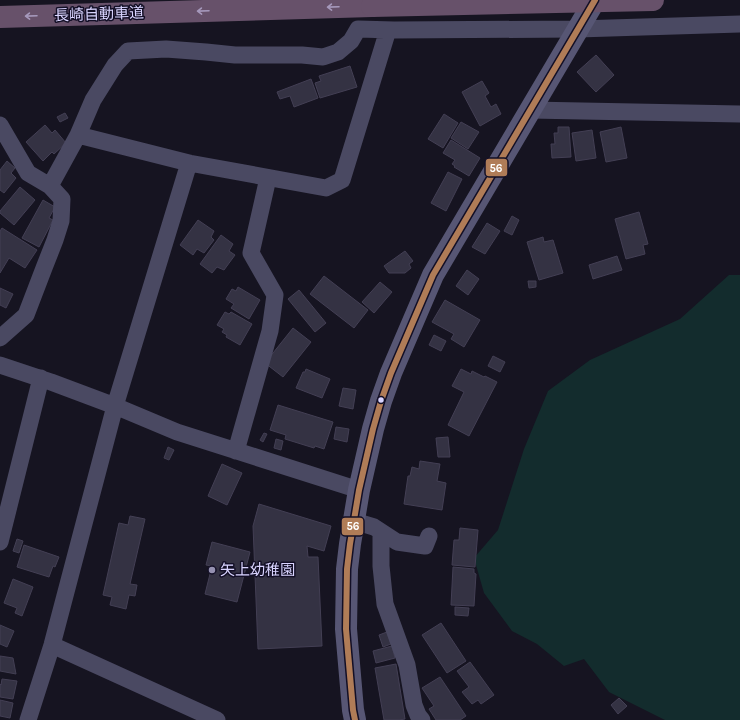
<svg xmlns="http://www.w3.org/2000/svg" width="740" height="720" font-family="Karla,'Noto Sans JP',sans-serif">
<style>
.green{fill:#132c2d}
.building{fill:#343243;stroke:#433f54}
.lines{fill:none;stroke-linecap:round;stroke-linejoin:round}
.street{stroke:#4a4962;stroke-width:17}
.secondary{stroke:#575674;stroke-width:22}
.highway{stroke:#67516a;stroke-width:22}
.highway-bridge{stroke:#67516a;stroke-width:22}
.bus-1-casing{stroke:#130f26;stroke-width:9}
.bus-1{stroke:#b07c57;stroke-width:6}
.oneway{stroke:#a699bc}
.bus-dot{fill:#d9d4ff;stroke:#130f26;stroke-width:1.5}
.poi-dot{fill:#9591b1;stroke:#130f26;stroke-width:1.5}
.labels{text-anchor:middle;dominant-baseline:central;stroke-width:3;stroke-linejoin:round;paint-order:stroke}
.street-label{font-size:15px;fill:#d9d4ff;stroke:#130f26}
.poi-label{font-size:15px;fill:#d9d4ff;stroke:#130f26;text-anchor:start}
.line-badge{stroke:#130f26;stroke-width:1.5}
.badge-label{font-size:11px;text-anchor:middle;font-weight:bold;fill:#fff}
</style>
<rect width="100%" height="100%" fill="#161421"/>
<!-- green -->
<path class="green" d="M729,275H740V720H665L609,692L584,659L564,666L537,644L512,631L484,593L474,558L498,530L524,449L548,391L590,360L680,319Z"/>
<!-- building -->
<path class="building" d="M596,55L614,75L596,92L577,72Z
M350,66L357,87L320,98L315,83L321,81L319,76Z
M311,79L318,98L294,107L290,96L280,99L277,92Z
M482,81L489,93L485,96L491,107L496,104L501,114L480,126L462,92Z
M65,113L68,118L60,122L57,117Z
M444,114L458,123L443,148L428,139Z
M461,122L479,132L468,149L451,138Z
M45,125L52,133L55,130L66,143L54,154L52,152L43,161L26,142Z
M558,127H569L571,157L552,158L551,144H555L554,133H558Z
M621,127L627,158L606,162L600,132Z
M592,130L596,158L576,161L572,133Z
M451,140L480,158L469,176L454,167L455,166L452,164L455,160L443,153Z
M7,161L15,168L11,173L16,178L4,193L0,190V170Z
M448,172L462,179L446,211L431,203Z
M20,187L35,200L14,225L0,213V211Z
M43,200L55,207L49,218L53,220L39,247L22,238Z
M639,212L648,244L643,245L645,254L626,259L615,219Z
M512,216L519,220L512,235L504,231Z
M198,220L214,231L211,237L214,240L204,253L197,249L193,255L180,245Z
M487,223L500,231L485,254L472,247Z
M2,228L37,250L25,268L9,258L0,273V231Z
M221,235L233,244L229,251L235,255L224,270L217,267L212,273L200,264Z
M543,237L544,242L553,240L563,273L539,280L527,242Z
M405,251L413,261L409,264L411,268L405,273H389L384,266Z
M617,256L622,270L593,279L589,265Z
M467,270L479,279L468,295L456,286Z
M324,276L368,310L354,328L310,294Z
M528,281H536V287L529,288Z
M380,282L392,292L374,313L362,302Z
M238,287L260,300L249,319L231,308L234,304L226,299L232,289L236,291Z
M0,288L13,294L6,308L0,305Z
M299,290L326,323L315,332L288,299Z
M445,300L480,320L464,347L451,339L454,334L432,322Z
M225,312L229,314L231,312L252,324L240,345L226,337L227,335L222,332L224,329L217,325Z
M293,328L311,342L283,377L265,363Z
M434,335L446,341L441,351L429,345Z
M493,356L505,362L500,372L488,366Z
M306,369L330,379L322,398L296,388L303,372H305Z
M461,369L471,374L472,371L484,377L485,376L497,382L469,436L448,425L464,392L452,386Z
M343,388L356,390L353,409L339,406Z
M278,405L333,422L324,449L315,446L314,448L285,439L286,435L270,430Z
M336,427L349,429L347,442L334,439Z
M264,433L267,434L263,442L260,440Z
M448,437L450,457H438L436,438Z
M276,439L283,441L281,450L274,448Z
M168,447L174,450L169,460L164,458Z
M420,461L440,464L437,481L446,483L442,510L404,504L408,476H410L412,467L419,469Z
M222,464L242,473L227,505L208,496Z
M259,504L331,526L324,551L307,546L308,557H318L322,646L258,649L253,526Z
M130,516L145,519L130,584L137,585L135,596L129,595L126,609L110,605L112,597L103,595L119,523L128,525Z
M460,528L478,530L475,567L452,565L454,540H459Z
M17,539L23,541L19,553L13,551Z
M212,542L250,552L237,602L205,594L212,566L206,565Z
M24,545L59,557L55,567L53,566L49,577L17,567Z
M453,567L474,569V573L476,574L474,606L451,605Z
M13,579L33,587L22,616L15,613L17,608L4,603Z
M455,607L469,608L468,616L455,615Z
M441,623L466,661L447,673L422,635Z
M0,625L14,631L7,647L0,644Z
M387,632L391,644L383,647L379,635Z
M392,646L395,658L376,663L373,651Z
M0,656L13,658L16,674L0,671Z
M470,662L494,695L481,704L478,700L472,704L462,692L469,687L457,671Z
M396,664L405,719L399,720H384L375,668Z
M440,677L466,716L460,720H436L429,709L434,706L422,688Z
M2,679L17,681L13,699L0,697V684L1,685Z
M619,698L627,706L618,714L611,705Z
M0,700L13,703L10,718L0,716Z"/>
<g class="lines">
<!-- street -->
<path class="street" d="M530,110L740,114
M0,125L28,173L50,186L78,135L189,163L326,188L342,180L388,30
M78,135L93,100L115,65L128,51L166,49L206,52L235,55H302L323,57L338,52L351,41L358,29L394,30L578,29L740,24
M0,338L26,315L44,268L55,240L61,221L62,199L50,186
M0,365L51,382L115,406L177,432L359,490
M236,451L270,331L275,295L251,253L268,178
M354,521L374,527L397,542L425,546L429,536
M381,532V566L385,604L407,665L414,705L418,715L422,720
M0,542L41,378
M52,645L217,720
M28,720L52,645L115,406L189,163"/>
<!-- secondary -->
<path class="secondary" d="M355,720L353,710L346,629L347,569L350,544L359,490L373,429L381,401L391,373L433,275L578,29L595,0"/>
<!-- highway -->
<path class="highway" d="M0,17L372,6"/>
<!-- highway-bridge -->
<path class="highway-bridge" d="M372,6L653,0"/>
<!-- bus-1 casing -->
<g class="bus-1-casing">
<path id="bus-1" d="M355,720L353,710L346,629L347,569L350,544L359,490L373,429L381,401L391,373L433,275L578,29L595,0"/>
</g>
<!-- bus-1 -->
<use href="#bus-1" class="bus-1"/>
</g>
<!-- one-way arrows -->
<defs><path id="oneway-shaft" d="M-6 0H5M1.5-3L5.5 0L1.5 3" fill="none" stroke-width="1.6" stroke-linecap="round" stroke-linejoin="round"/></defs>
<g class="oneway">
<use href="#oneway-shaft" transform="translate(333 7) rotate(178)"/>
<use href="#oneway-shaft" transform="translate(203 11) rotate(178)"/>
<use href="#oneway-shaft" transform="translate(31 16) rotate(178)"/>
</g>
<!-- markers -->
<circle class="bus-dot" cx="381" cy="400" r="3.5"/>
<circle class="poi-dot" cx="212" cy="570" r="4"/>
<g class="labels">
<!-- street labels -->
<g class="street-label">
<text transform="translate(99 14) rotate(-2)">長崎自動車道</text>
</g>
<!-- poi labels -->
<g class="poi-label">
<text x="220" y="570">矢上幼稚園</text>
</g>
</g>
<g class="line-badge">
<rect x="485" y="158" width="23" height="19" rx="4" fill="#b07c57"/>
<rect x="341" y="517" width="23" height="19" rx="4" fill="#b07c57"/>
</g>
<g class="badge-label">
<text x="496" y="172">56</text>
<text x="353" y="530">56</text>
</g>
</svg>
